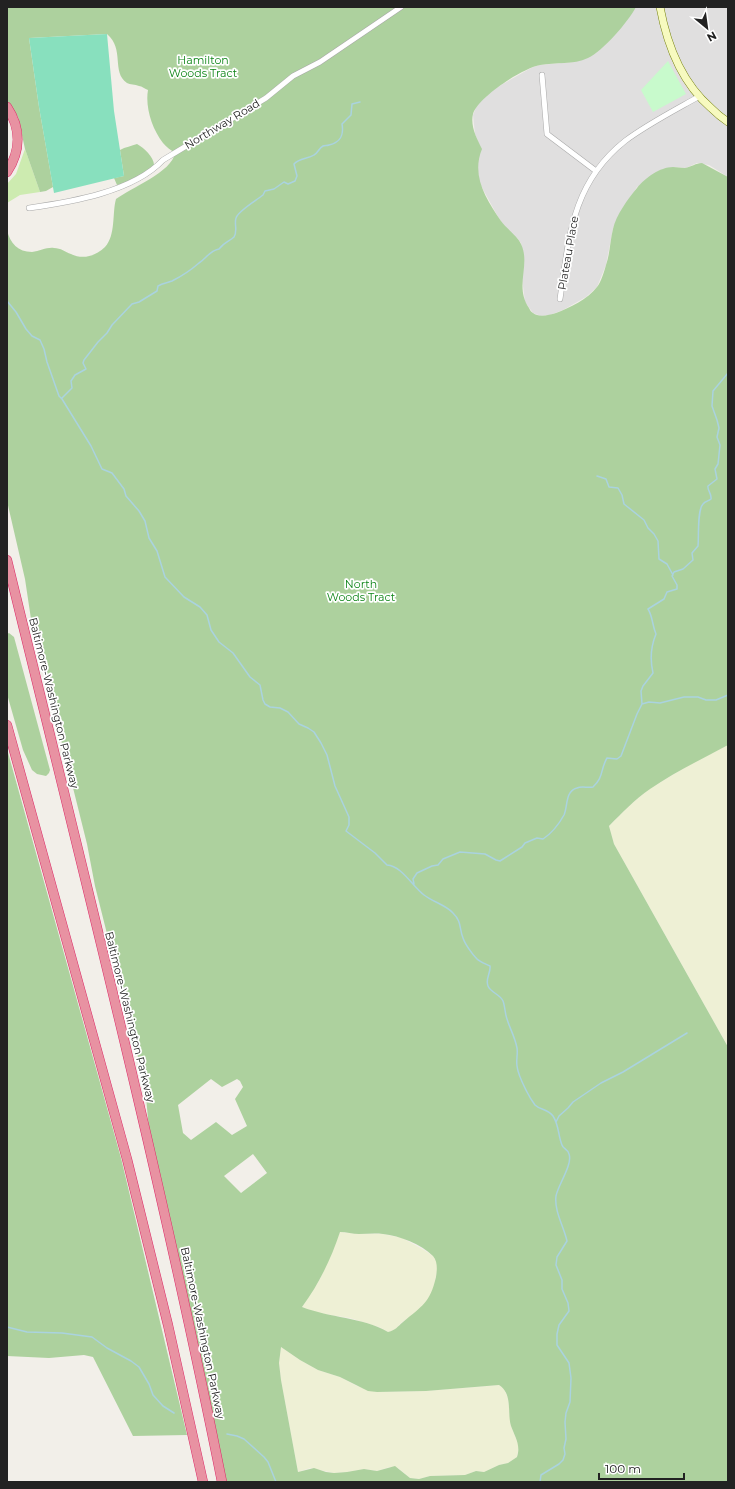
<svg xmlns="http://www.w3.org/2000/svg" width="735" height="1489" font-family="Montserrat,sans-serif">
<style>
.residential{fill:#e0dfdf}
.farmland{fill:#eef0d5}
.grass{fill:#cdebb0}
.forest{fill:#add19e;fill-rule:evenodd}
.park{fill:#c8facc}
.pitch{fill:#88e0be}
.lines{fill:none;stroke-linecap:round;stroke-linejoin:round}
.stream{stroke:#aad3df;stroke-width:1.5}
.street-casing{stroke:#a9a9a9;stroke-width:6}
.secondary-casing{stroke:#707d05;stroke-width:8}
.highway-casing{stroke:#dc2a67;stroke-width:10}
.street{stroke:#fff;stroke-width:5}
.secondary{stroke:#f7fabf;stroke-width:7}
.highway{stroke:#e892a2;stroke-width:9}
.labels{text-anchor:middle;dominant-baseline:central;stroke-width:3.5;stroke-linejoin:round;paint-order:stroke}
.park-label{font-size:11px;fill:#0c8416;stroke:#fff}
.street-label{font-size:11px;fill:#222;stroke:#fff}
</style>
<rect width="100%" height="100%" fill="#f2efe9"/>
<!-- residential -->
<path class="residential" d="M636,7H728V177L709,165L697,163L686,168L674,167L637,187L619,215L613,229L606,265L597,287L586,297L563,310L550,315L541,316L533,313L525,302L522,278L524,261L521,243L517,238L506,229L497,215L480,184L477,169L478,158L481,149L475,134L473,115L477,105L494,89L531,68L539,65L573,62L587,58L608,42Z"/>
<!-- farmland -->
<path class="farmland" d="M728,745V1047L614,844L609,826L629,806L649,789L691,764Z
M340,1232L359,1234H383L402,1238L424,1250L433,1256L437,1262V1271L434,1288L429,1299L416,1313L401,1323L395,1330L388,1332L379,1327L350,1318L318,1313L302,1307L320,1279Z
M281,1347L300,1360L318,1370L340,1377L357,1386L377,1392L426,1391L499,1385L503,1387L508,1398L511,1426L519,1446L517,1457L508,1463L499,1465L484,1472L476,1471L465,1475L430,1476L419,1479L410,1478L398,1468L390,1467L377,1471L365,1469L347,1472L334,1473L310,1468L298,1472L281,1380L279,1363Z"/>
<!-- grass -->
<path class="grass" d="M25,149L40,192L20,195L7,203V184L16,174Z"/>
<!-- forest -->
<path class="forest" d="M7,7H636C628,22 603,51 588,58C573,65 556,62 540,65C523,68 478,97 473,114C470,126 477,139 482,149C471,176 486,199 501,221C507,229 518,237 521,244C531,265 514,286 529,308C530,310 531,312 533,313C539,318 549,315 556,313C569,308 588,299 597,287C601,282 604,272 606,265C610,254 610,241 613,229C616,215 628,199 637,188C645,178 660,167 673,167C677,167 681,168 685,168C691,167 696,163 702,163L728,177V745C702,759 675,772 650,789C635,799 622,813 609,826L614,844L728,1047V1482H222L151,1153L145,1085L95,886L87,844L31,619L25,579L7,501V230C10,243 18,252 32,252C40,251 47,247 54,248C61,248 65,252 71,254C83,260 96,256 105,247C116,235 112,213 116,199C131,188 172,172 175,153C171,150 166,147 163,143C152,129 145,107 148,90C145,89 142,86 139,86C135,84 130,85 127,83C111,72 125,49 107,34L29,38L39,107L53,187L46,191L40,192L25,149L18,117L7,100ZM211,1079L222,1087L237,1079L240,1081L243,1087L235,1099L247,1126L232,1135L216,1122L191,1140L183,1133L178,1105ZM253,1154L267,1173L241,1193L224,1176ZM340,1232C346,1232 353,1234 359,1234C367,1234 375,1233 383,1234C400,1236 421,1244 433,1256C438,1262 437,1270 436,1277C430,1303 422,1306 403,1322C397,1327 396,1330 388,1332C362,1317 330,1318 302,1307C319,1284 331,1259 340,1232ZM281,1347L300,1360L318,1370L340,1377L368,1391L377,1392L426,1391L499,1385C513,1394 507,1412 511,1426C515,1437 521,1445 517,1457L508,1463L499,1465L484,1472L476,1471L465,1475L430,1476L419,1479L410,1478L395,1466L377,1471L364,1469L347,1472L334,1473L326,1472L314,1468L298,1472L281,1380L279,1363Z
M137,144C144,148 154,157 154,165C144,174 130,182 117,185L114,178L124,176L120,150C125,147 132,146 137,144Z
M9,633L14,637L50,770L49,773L46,776L37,774L32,770L23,750L7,694V634Z
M7,749L121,1158L187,1435L133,1436L93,1357L84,1355L49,1358L7,1356Z"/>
<!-- park -->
<path class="park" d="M668,61L686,94L653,112L641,90Z"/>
<!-- pitch -->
<path class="pitch" d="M107,34L114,111L124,176L54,193L39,107L29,38Z"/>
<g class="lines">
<!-- stream -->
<path class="stream" d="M7,301L16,312L26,329L32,336L40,340L44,349L47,362L59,396L62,399L91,446L102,469L112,473L124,489L126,496L139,511L145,521L149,538L157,551L165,577L184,597L200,607L207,615L211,630L219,642L233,653L250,677L260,685L263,700L265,704L270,707L280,708L288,712L299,724L308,728L314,732L321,743L327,755L335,786L349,817V825L346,831L375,853L387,865C402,866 412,886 424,895C433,902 446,905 453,913C462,922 459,928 463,938C465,944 472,954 477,959C480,962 486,964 490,966C491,973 485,979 488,986C491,993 500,994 503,1001C505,1006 505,1014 507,1019C510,1029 515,1037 517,1048C518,1054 516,1060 517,1066C518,1075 523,1084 527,1092C529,1096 532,1101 535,1105C540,1110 548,1109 553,1116C559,1125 558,1135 562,1145C563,1149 568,1149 569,1154C573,1164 558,1185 556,1196C554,1211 564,1227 567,1241L557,1257L556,1265L562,1280V1289L568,1303L569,1311L559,1325L557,1334V1345L569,1363L571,1378L570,1402L566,1413L565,1422L566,1439L564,1448L565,1454L563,1460L559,1464L541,1475L540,1482
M62,398L72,388L71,381L75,375L86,369L83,363L84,360L98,342L107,333L112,325L132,304L139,302L157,291L158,286C163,283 167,283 172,281C182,276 191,270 199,263C207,258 209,251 219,249C224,242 230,241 234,237C238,231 234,224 236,218C238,211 257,200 263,195L265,191L274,189L284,182L288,184L295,181L297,176L294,164C299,158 308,159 314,155C318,153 319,148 323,146C325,145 327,146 329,145C341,142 344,135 342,124L351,115L352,104L360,102
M597,476L606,479L609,487L618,488L622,495L624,504L644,520L648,528L654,534L658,541L659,559L667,564L673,575
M642,704L649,702L660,703L684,697H698L706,700H716L728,695
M414,884L413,879L417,873L432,866L438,865L443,859L460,852L485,854L496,860L500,861L522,847L525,843L537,838L543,839C552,833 559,824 564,815C568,806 565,791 577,788C581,786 588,788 593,787C604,777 600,770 607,758L617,759L621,756L637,714L642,704L641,691L643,686L653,673C650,660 651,646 656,634C652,625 653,617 648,609L664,599L667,592L677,589V585L672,576L674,572L683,569L693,560L692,553L698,546C699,537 697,510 703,504C705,501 709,501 711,499C712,494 707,490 708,486L717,479L715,469L718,464L720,445L717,437L719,428L717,420L712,406L713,391L728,373
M556,1122L559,1116L568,1108L573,1102L601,1083L623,1072L687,1033
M7,1327L27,1332L62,1333L92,1337L107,1348L131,1361L139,1367L149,1384L153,1395L163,1406L174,1413
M227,1434L237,1436L244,1439L264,1457L268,1462L276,1482"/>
<!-- street casing -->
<g class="street-casing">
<path id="street" d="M542,75L547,134L596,171
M29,208C71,202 133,192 163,160L266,98L293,76L320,62L401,7
M560,299C569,237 572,183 625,141C646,125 675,110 698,97"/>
</g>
<!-- secondary casing -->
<g class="secondary-casing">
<path id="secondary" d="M660,7C667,45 681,82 711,108C716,113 722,118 728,122"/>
</g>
<!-- highway casing -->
<g class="highway-casing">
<path id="highway" d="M7,107C21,128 21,151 7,172
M7,560C82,867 160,1173 222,1482
M7,725L127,1159L168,1325L203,1482"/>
</g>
<!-- street -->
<use href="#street" class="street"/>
<!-- secondary -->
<use href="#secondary" class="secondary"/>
<!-- highway -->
<use href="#highway" class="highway"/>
</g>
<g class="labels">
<!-- park labels -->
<g class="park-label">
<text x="203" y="60">Hamilton<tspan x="203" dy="13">Woods Tract</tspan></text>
<text x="361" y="584">North<tspan x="361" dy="13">Woods Tract</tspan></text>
</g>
<!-- street labels -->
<g class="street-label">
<text transform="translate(222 124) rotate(-31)">Northway Road</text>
<text transform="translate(568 253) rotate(-80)">Plateau Place</text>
<text transform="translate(54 703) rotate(76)">Baltimore-Washington Parkway</text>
<text transform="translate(130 1017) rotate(76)">Baltimore-Washington Parkway</text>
<text transform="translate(203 1333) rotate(78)">Baltimore-Washington Parkway</text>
</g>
</g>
<!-- border -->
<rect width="735" height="1489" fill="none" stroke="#222222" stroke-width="16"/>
<!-- north arrow -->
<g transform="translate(707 28) rotate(151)" stroke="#ffffff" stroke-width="3" paint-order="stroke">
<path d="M0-3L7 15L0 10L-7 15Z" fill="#222222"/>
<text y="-6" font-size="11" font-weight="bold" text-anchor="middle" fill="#222222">N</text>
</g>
<!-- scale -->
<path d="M599 1473v6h85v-6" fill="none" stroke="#222222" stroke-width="2"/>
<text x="605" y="1473" font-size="12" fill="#222222" stroke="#ffffff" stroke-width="3" paint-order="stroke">100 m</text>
</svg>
